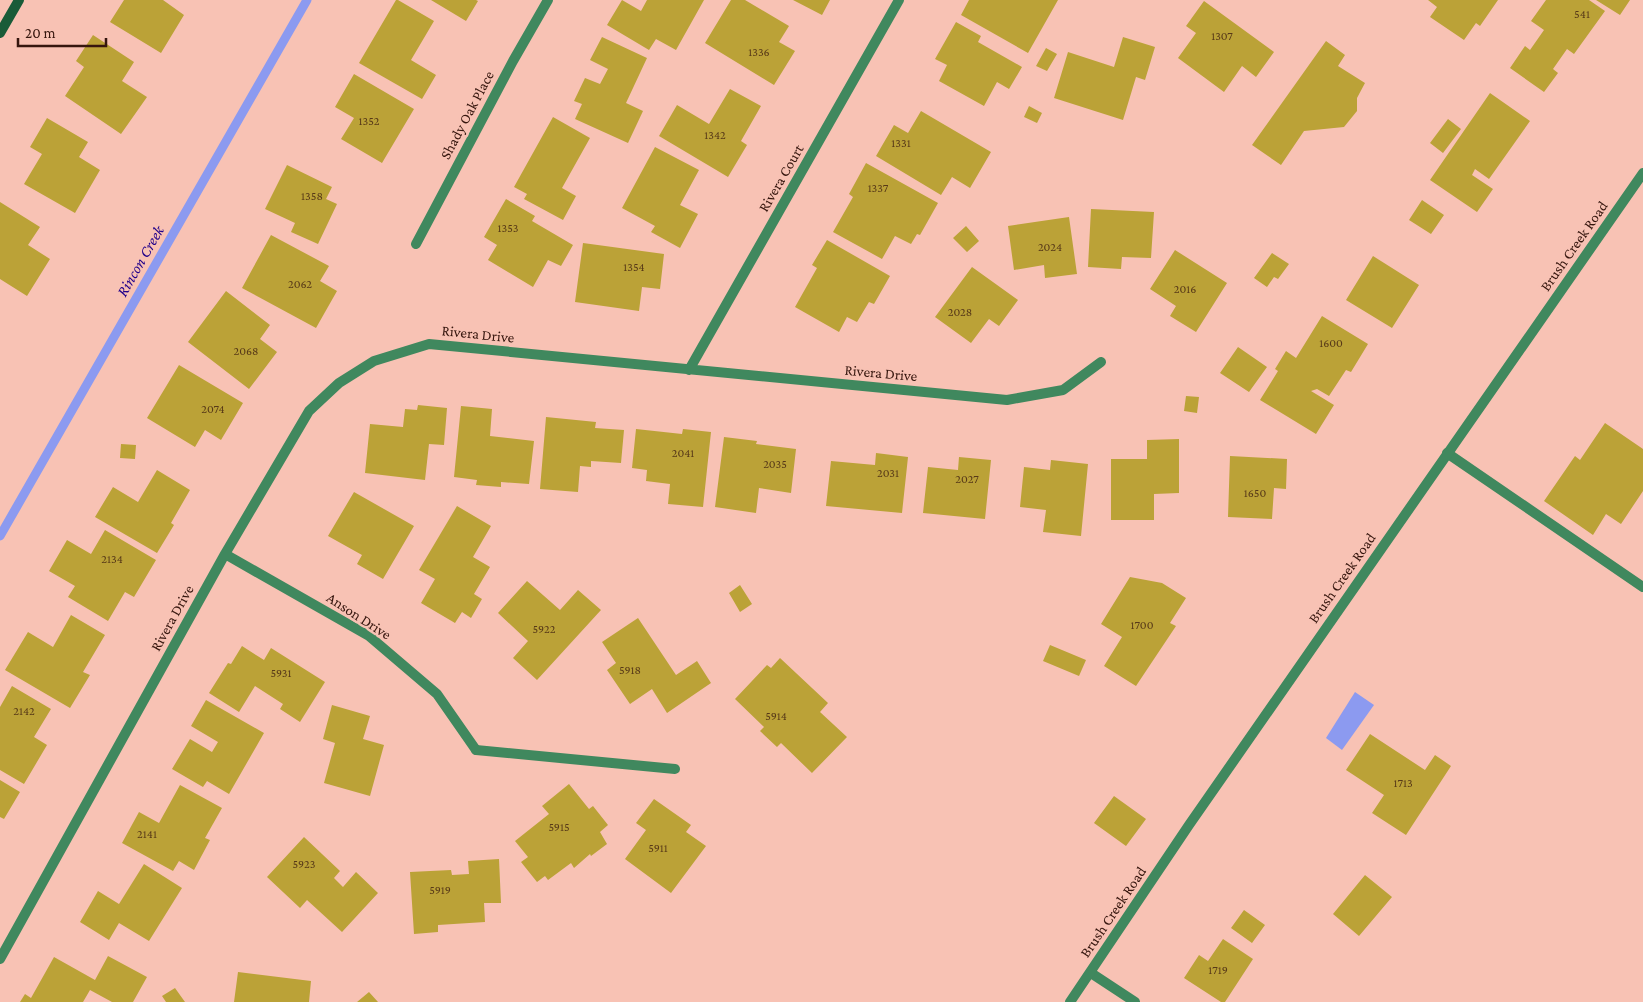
<svg xmlns="http://www.w3.org/2000/svg" width="1643" height="1002" font-family="'Crimson Pro',serif">
<style>
.water{fill:#8c9af0}
.lines{fill:none;stroke-linecap:round;stroke-linejoin:round}
.stream{stroke:#8c9af0;stroke-width:9}
.building{fill:#bba237}
.service{stroke:#40885e;stroke-width:10}
.minor{stroke:#40885e;stroke-width:10}
.tertiary{stroke:#40885e;stroke-width:10}
.secondary{stroke:#195b38;stroke-width:10}
.labels{text-anchor:middle;dominant-baseline:central;stroke-width:5;stroke-linejoin:round;paint-order:stroke}
.number-label{font-size:12px;fill:#573918}
.street-label{font-size:15px;fill:#36160e;stroke:#f8c2b4}
.water-label{font-size:16px;font-style:italic;fill:#22028a;stroke:#f8c2b4}
</style>
<rect width="100%" height="100%" fill="#f8c2b4"/>
<!-- water -->
<path class="water" d="M1355,692L1374,705L1342,750L1326,738Z"/>
<g class="lines">
<!-- stream -->
<path class="stream" d="M0,536L307,0"/>
</g>
<!-- building -->
<path class="building" d="M124,0H163L184,15L161,53L110,22Z
M396,0H398L434,21L411,60L436,75L422,99L359,63Z
M431,0H476L478,1L466,21Z
M622,0L641,11L647,0H704L676,50L656,39L649,50L607,25Z
M731,0H745L789,26L779,42L795,51L774,85L705,43Z
M793,0H830L822,15Z
M969,0H1058L1028,53L961,15Z
M1428,0H1498L1480,26L1476,23L1464,40L1430,17L1437,7Z
M1546,0H1589L1605,11L1574,54L1567,49L1553,69L1558,73L1544,92L1510,68L1525,46L1530,50L1544,30L1531,21Z
M1596,0H1630L1620,15Z
M1204,1L1274,52L1256,77L1242,66L1224,92L1178,58L1196,33L1186,26Z
M956,22L981,36L978,42L1022,67L1009,89L997,82L984,106L939,81L947,65L935,59Z
M93,35L134,62L122,81L147,97L121,134L65,96L84,67L76,61Z
M602,37L647,58L626,103L643,111L628,143L575,119L582,104L574,101L585,78L600,84L608,69L590,60Z
M1123,37L1155,47L1145,80L1136,77L1123,120L1054,98L1068,52L1114,67Z
M1326,41L1345,55L1338,66L1365,83L1357,98V111L1344,127L1304,131L1281,165L1252,145Z
M1046,48L1057,54L1047,71L1036,66Z
M354,74L414,109L382,163L341,139L354,118L335,107Z
M730,89L761,106L741,141L747,145L728,177L659,136L677,105L709,124Z
M1490,93L1530,121L1489,179L1475,169L1472,175L1493,189L1477,212L1430,180Z
M1029,106L1042,113L1037,123L1024,117Z
M921,111L991,152L970,188L952,177L941,195L876,156L894,125L908,133Z
M553,117L590,138L562,188L576,196L563,220L524,199L527,194L514,187Z
M47,118L88,142L79,157L100,170L75,213L24,184L42,154L30,147Z
M1448,119L1461,129L1443,153L1430,143Z
M655,147L699,170L680,205L698,214L680,248L651,232L655,226L622,208Z
M866,163L938,203L920,235L917,234L911,244L895,236L882,259L833,232L853,197L849,194Z
M287,165L332,187L326,199L337,204L318,244L291,232L295,223L265,209Z
M506,199L535,216L532,221L573,245L561,266L548,260L533,287L488,260L497,245L484,237Z
M1422,200L1444,215L1431,234L1409,220Z
M0,202L40,227L28,245L50,259L27,296L0,279Z
M1091,209L1154,212L1151,258L1122,257L1121,269L1088,267Z
M1069,217L1077,274L1045,278L1044,265L1014,270L1008,226Z
M966,226L979,241L967,252L953,238Z
M271,235L329,266L320,281L337,291L316,328L242,288Z
M827,240L890,276L874,304L869,302L857,322L847,317L839,332L795,307L817,268L812,265Z
M583,243L664,254L660,289L642,287L639,311L575,302Z
M1175,250L1227,283L1196,332L1170,316L1176,306L1150,289Z
M1272,253L1289,264L1278,279L1274,277L1267,287L1254,278Z
M1373,256L1419,285L1392,328L1346,300Z
M972,267L1018,300L999,326L989,319L971,343L935,317Z
M226,291L270,325L260,339L277,352L249,389L188,342Z
M1322,316L1368,344L1351,372L1346,370L1329,396L1317,389L1311,391L1334,405L1316,434L1260,400L1278,371L1275,369L1286,351L1296,358Z
M1238,347L1267,367L1249,392L1220,373Z
M179,365L243,403L221,440L205,430L195,447L147,418Z
M1186,396L1199,397L1197,413L1184,411Z
M418,405L447,408L444,445L429,444L425,480L365,473L370,424L403,427L405,409L417,410Z
M461,406L492,409L490,436L534,441L529,484L501,482V487L476,485L477,480L454,477Z
M546,417L596,422L595,428L624,430L621,463L591,461V467L580,466L578,492L540,489Z
M1605,423L1643,449V491L1621,524L1606,514L1593,535L1544,501L1575,456L1580,460Z
M636,429L682,434L683,429L711,432L703,507L668,504L670,484L646,481L647,470L632,468Z
M724,437L757,441L756,444L796,449L791,493L759,488L756,513L715,507Z
M1179,439V493L1154,494V520H1111V459H1147V440Z
M121,444L136,445L135,459L120,458Z
M876,453L908,457L902,513L826,506L831,461L875,465Z
M1230,456L1287,459L1286,489L1274,488L1272,519L1228,517Z
M959,457L991,460L985,519L923,513L928,467L958,470Z
M1051,460L1088,464L1081,536L1043,532L1046,510L1020,507L1024,467L1050,470Z
M157,470L190,490L171,523L174,525L157,553L95,517L113,487L138,502Z
M354,492L414,526L383,579L357,564L362,555L328,536Z
M457,506L491,526L473,557L490,567L474,594L482,599L471,618L462,612L455,623L421,603L435,579L419,570Z
M105,530L156,560L134,597L125,592L108,621L68,597L75,586L49,571L67,540L91,554Z
M1130,577L1162,583L1186,598L1170,623L1176,626L1136,686L1104,666L1122,637L1101,624Z
M527,581L560,610L578,590L601,610L537,680L513,658L528,641L498,613Z
M740,585L752,604L740,612L729,593Z
M71,615L105,635L83,672L90,675L70,708L5,670L28,632L53,647Z
M638,618L676,675L697,661L711,683L667,713L652,689L630,704L607,670L616,663L602,642Z
M1050,645L1086,660L1079,676L1043,661Z
M242,646L264,660L271,648L325,682L300,722L280,709L283,704L255,686L239,712L209,693L228,663L231,664Z
M780,658L828,703L820,712L847,737L812,773L781,743L777,747L760,731L764,727L735,699L767,665L771,668Z
M12,686L51,709L34,737L47,745L24,784L0,770V707Z
M206,700L264,733L229,794L207,781L203,787L172,769L190,739L212,752L218,742L191,726Z
M332,705L370,716L363,739L384,745L370,796L324,783L335,743L323,739Z
M1370,734L1425,770L1435,755L1451,766L1406,835L1372,813L1384,795L1346,770Z
M0,780L20,792L4,819L0,817Z
M569,784L589,809L593,806L608,825L600,832L607,844L591,856L590,854L574,868L571,863L548,880L545,876L537,882L521,862L528,857L515,841L549,814L542,806Z
M180,785L222,808L205,838L210,840L194,870L179,861L173,871L122,843L139,812L159,823Z
M1114,796L1146,819L1126,846L1094,823Z
M654,799L691,825L686,832L706,846L671,893L625,859L646,830L636,823Z
M304,837L340,871L334,878L343,887L356,872L378,893L342,932L307,900L300,908L267,877Z
M499,859L501,903H484L485,922L438,925V932L414,934L410,872L451,870L452,875L469,874L468,861Z
M144,864L182,888L149,941L119,923L109,940L80,922L98,891L119,904Z
M1365,875L1392,897L1359,936L1333,914Z
M1244,910L1265,925L1252,943L1231,928Z
M1223,939L1253,959L1225,1002H1221L1184,978L1199,955L1208,961Z
M108,956L147,977L133,1002H112L90,990L83,1002H20L25,994L31,998L54,957L95,980Z
M238,972L311,981L309,1002H234Z
M175,988L185,1002H166L162,996Z
M369,992L378,1002H357Z"/>
<g class="lines">
<!-- service -->
<path class="service" d="M1447,453L1643,587
M476,750L675,769"/>
<!-- minor -->
<path class="minor" d="M416,244L513,61L548,0
M689,370L899,0
M225,554L369,636L437,694L476,750
M0,959L225,554L309,411L339,383L374,361L429,344L1007,400L1063,390L1101,362
M1091,973L1135,1002"/>
<!-- tertiary -->
<path class="tertiary" d="M1070,1002L1189,825L1643,173"/>
<!-- secondary -->
<path class="secondary" d="M0,33L19,0"/>
</g>
<g class="labels">
<!-- number labels -->
<g class="number-label">
<text x="1582" y="14">541</text>
<text x="1222" y="36">1307</text>
<text x="759" y="52">1336</text>
<text x="369" y="121">1352</text>
<text x="715" y="135">1342</text>
<text x="901" y="143">1331</text>
<text x="878" y="188">1337</text>
<text x="312" y="196">1358</text>
<text x="508" y="228">1353</text>
<text x="1050" y="247">2024</text>
<text x="634" y="267">1354</text>
<text x="300" y="284">2062</text>
<text x="1185" y="289">2016</text>
<text x="960" y="312">2028</text>
<text x="1331" y="343">1600</text>
<text x="246" y="351">2068</text>
<text x="213" y="409">2074</text>
<text x="683" y="453">2041</text>
<text x="775" y="464">2035</text>
<text x="888" y="473">2031</text>
<text x="967" y="479">2027</text>
<text x="1255" y="493">1650</text>
<text x="112" y="559">2134</text>
<text x="1142" y="625">1700</text>
<text x="544" y="629">5922</text>
<text x="630" y="670">5918</text>
<text x="281" y="673">5931</text>
<text x="24" y="711">2142</text>
<text x="776" y="716">5914</text>
<text x="1403" y="783">1713</text>
<text x="559" y="827">5915</text>
<text x="147" y="834">2141</text>
<text x="658" y="848">5911</text>
<text x="304" y="864">5923</text>
<text x="440" y="890">5919</text>
<text x="1218" y="970">1719</text>
</g>
<!-- street labels -->
<g class="street-label">
<text transform="translate(467 115) rotate(-62)">Shady Oak Place</text>
<text transform="translate(781 178) rotate(-60)">Rivera Court</text>
<text transform="translate(1574 246) rotate(-55)">Brush Creek Road</text>
<text transform="translate(478 334) rotate(6)">Rivera Drive</text>
<text transform="translate(881 373) rotate(5)">Rivera Drive</text>
<text transform="translate(1342 578) rotate(-55)">Brush Creek Road</text>
<text transform="translate(359 616) rotate(33)">Anson Drive</text>
<text transform="translate(172 618) rotate(-61)">Rivera Drive</text>
<text transform="translate(1113 912) rotate(-56)">Brush Creek Road</text>
</g>
<!-- water labels -->
<g class="water-label">
<text transform="translate(140 261) rotate(-60)">Rincon Creek</text>
</g>
</g>
<!-- scale -->
<path d="M18 38v8h88v-8" fill="none" stroke="#36160e" stroke-width="2.5"/>
<text x="25" y="38" font-size="15" fill="#36160e" stroke="#f8c2b4" stroke-width="4" paint-order="stroke">20 m</text>
</svg>
